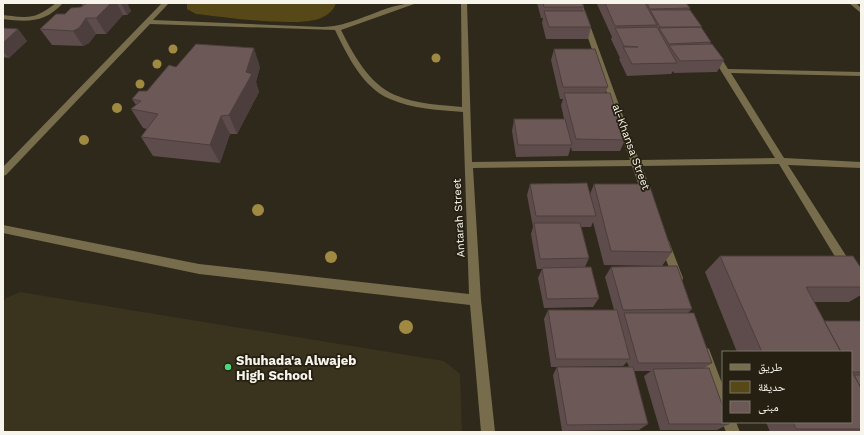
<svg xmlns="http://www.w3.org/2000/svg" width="864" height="435" font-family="'Work Sans','Noto Naskh Arabic',sans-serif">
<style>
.built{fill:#3a331e}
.green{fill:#574818}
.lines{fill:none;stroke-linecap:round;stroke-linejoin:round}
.service{fill:#776c4b;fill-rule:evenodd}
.minor{fill:#776c4b;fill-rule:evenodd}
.tree{fill:#a08941}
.wall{fill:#5d4c4b}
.shaded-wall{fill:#4c3e3d}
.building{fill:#6c5857;stroke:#4c3e3d}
.poi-dot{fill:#4bd677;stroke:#252012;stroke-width:1.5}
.labels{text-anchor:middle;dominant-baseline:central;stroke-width:3.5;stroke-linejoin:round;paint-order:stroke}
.street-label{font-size:11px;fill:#f7f4eb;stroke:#252012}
.near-poi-label{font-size:13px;font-weight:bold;fill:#f7f4eb;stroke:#252012;text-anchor:start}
</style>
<rect width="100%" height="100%" fill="#2e291b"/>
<!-- built -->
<path class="built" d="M20,292L444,361L460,374L462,432H3V302L6,298Z"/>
<!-- green -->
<path class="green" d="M187,3H336C334,10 328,15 321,18C298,28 224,17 196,14L187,9Z"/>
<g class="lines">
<!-- service -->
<path class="service" d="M56,3H63C45,23 28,22 3,19V15C29,18 34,20 56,3Z"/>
<!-- minor -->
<path class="minor" d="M162,3H169L153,20L323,27C357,26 384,3 417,3L341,30C353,54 369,84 395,95C416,104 441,105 462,107L461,3H467L472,162L630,160L576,3H582L639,160L775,158L710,53L711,51H717L728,69L861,72V76L731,73L784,158L861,162V168L788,165L861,279V294L857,293L779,164L642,166L653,197L651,200H645L643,197L632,166L473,168L481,300L495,432H481L470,305L199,274L3,233V225L199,264L469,294L463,112C439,110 412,109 390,99C363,88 347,55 335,30L150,24L6,175L3,176V167Z
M849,3H856L861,8V13Z
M665,240L669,241L670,244L683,278L682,281L678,283L674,281L673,278L660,244L661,241Z
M705,347L709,349L723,386V411L718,409L699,353L701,349Z
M723,420V422H736L740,432H726L722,422Z"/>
</g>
<!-- trees -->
<g class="tree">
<circle cx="173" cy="49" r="4.5"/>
<circle cx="436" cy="58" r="4.5"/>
<circle cx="157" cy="64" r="4.5"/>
<circle cx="140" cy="84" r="4.5"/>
<circle cx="117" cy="108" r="5"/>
<circle cx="84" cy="140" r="5"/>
<circle cx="258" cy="210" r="6"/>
<circle cx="331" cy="257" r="6"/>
<circle cx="406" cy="327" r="7"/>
</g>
<!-- wall -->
<path class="wall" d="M81,3H129L128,5L131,11L127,15H123L106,34H96L89,43L83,46L52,45L40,29L65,14L81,7L83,6Z
M537,3H582L584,7L583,11L591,27L588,39H546L542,23L543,18H541Z
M598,3H686L690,8L689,10L702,27L701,28L711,42L710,44L724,60L717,72L674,73L673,71L671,74L627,76L619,59L620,58L611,39L612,37L597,4Z
M3,28L18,29L27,41L9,58L3,57Z
M554,49L608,87L605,93L625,140L620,151H572L571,147L568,156L516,157L512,131L514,119H564L561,105L563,99H560L551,60Z
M176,67H260L256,82L259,92L237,134H230L220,163L153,156L141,137L147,129L143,128L131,109L136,105L132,99L147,91Z
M530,184L590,194L594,184L672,252L662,266L604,265L593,222L591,227H581L589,258L585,267L599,298L593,307L544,308L538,278L542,269H537L531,234L533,227L527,195Z
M720,256L861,268V295L849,302H814L824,321H861V432H770L766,422H851V352H737L705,272Z
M611,267L692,309L688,313L712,363L704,368L729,424L717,430H660L644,376L651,371H634L648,424L639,430L562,431L553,375L557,367H629L627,362L623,366L551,367L544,319L548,310H614L605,277Z"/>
<!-- shaded-wall -->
<path class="shaded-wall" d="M111,3H117L123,15L106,34L96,18Z
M121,3H129L128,5L131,11L127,15Z
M86,18L96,34L89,43L83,46L73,31Z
M18,29L27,41L9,58L3,51V43Z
M254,48L260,67L256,82L259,92L237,134L229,115L246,72Z
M221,116L230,134L220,163L210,145Z"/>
<!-- building -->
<path class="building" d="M87,3H111L96,18H86L79,28L73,31L40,29L56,14H65L71,8L81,7Z
M543,3H582L584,7H544Z
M605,3H645L657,25L615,26Z
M647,3H686L690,8L650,9Z
M650,10H690L702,27H660Z
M544,11H585L591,27H549Z
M657,27L677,63L632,64L623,47H638L624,46L615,28Z
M701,27L711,42L669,44L659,28Z
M3,28L18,29L3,43Z
M196,44L254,48L246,72L252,74L229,115L221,116L210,145L141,137L158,114L131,109L141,101L132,99L139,91H147L169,65L176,67Z
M712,44L724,60L680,61L669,45Z
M554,49H595L608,87H563Z
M564,93H610L625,140L576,139Z
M514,119H565L572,145H518Z
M587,183L596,216H536L530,184Z
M594,184H649L672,252L611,251Z
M534,223H580L589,258L540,259Z
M720,256H853L861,268V287H806L841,352H762Z
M677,266L692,309L623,310L611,267Z
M591,267L599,298L547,299L542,268Z
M548,310H617L630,359H556Z
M624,313H694L712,363H638Z
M824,321H861V372H852L851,370V352H841Z
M557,367H633L648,424L567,425Z
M709,368L723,407V422H729V424H669L653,369Z
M851,370L861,388V429H796L793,422H851Z
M854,375H861V388Z"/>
<!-- markers -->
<circle class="poi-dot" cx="228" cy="367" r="4"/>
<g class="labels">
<!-- street labels -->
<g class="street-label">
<text transform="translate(631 147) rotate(70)">al-Khansa Street</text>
<text transform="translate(459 218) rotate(-93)">Antarah Street</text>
</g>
<!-- near-poi labels -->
<g class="near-poi-label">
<text x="236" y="360">Shuhada'a Alwajeb<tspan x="236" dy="15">High School</tspan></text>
</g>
</g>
<!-- border -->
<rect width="864" height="435" fill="none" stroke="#f7f4eb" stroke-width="8"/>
<!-- legend -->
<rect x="722" y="351" width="130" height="72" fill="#252012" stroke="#797569"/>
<rect x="730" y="364" width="20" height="6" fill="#776c4b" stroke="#797569"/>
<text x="758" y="371" font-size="12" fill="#f7f4eb">طريق</text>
<rect x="730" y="381" width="20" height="12" fill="#574818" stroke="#797569"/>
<text x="758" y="391" font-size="12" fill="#f7f4eb">حديقة</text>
<rect x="730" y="401" width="20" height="12" fill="#6c5857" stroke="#797569"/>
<text x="758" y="411" font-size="12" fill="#f7f4eb">مبنى</text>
</svg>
